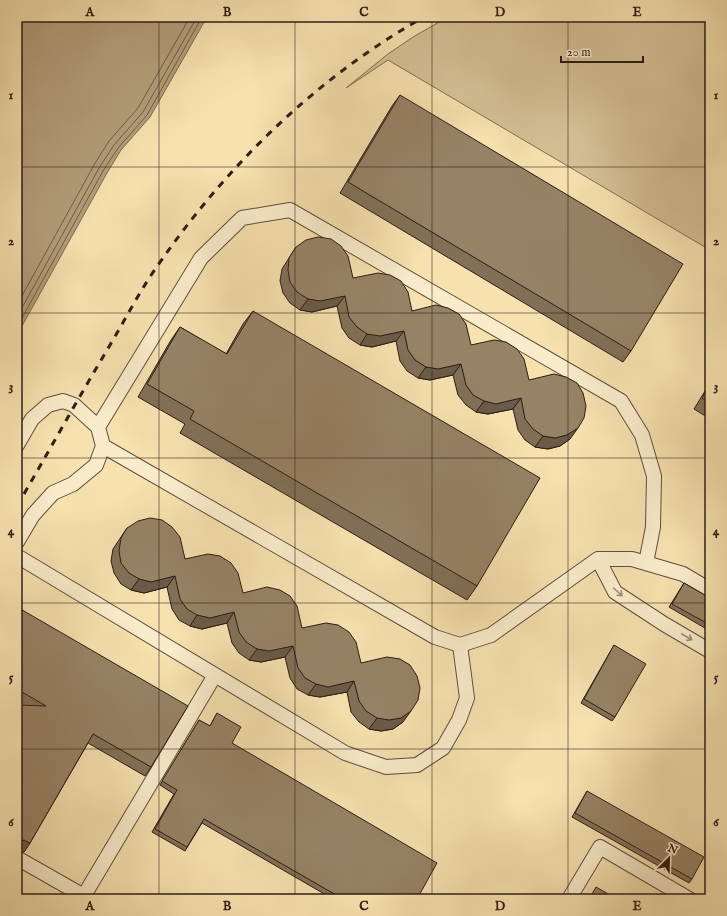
<svg xmlns="http://www.w3.org/2000/svg" width="727" height="916" font-family="'IM FELL English',serif">
<style>
.green{fill:#d4c095;stroke:#816e54}
.water{fill:#b29e7a;stroke:#7d6a51}
.lines{fill:none;stroke-linecap:round;stroke-linejoin:round}
.shore{stroke:#705d47;stroke-width:1}
.service-casing{stroke:#604d3b;stroke-width:16}
.service{stroke:#f9eccb;stroke-width:14}
.rail{stroke:#2e1c14;stroke-width:3;stroke-dasharray:7 7;stroke-linecap:butt}
.wall{fill:#817057;stroke:#2e1c14}
.shaded-wall{fill:#695b47;stroke:#2e1c14}
.building{fill:#968265;stroke:#2e1c14}
.oneway{stroke:#9e8e79}
.grid{fill:none;stroke:#2e1c14;stroke-width:1;stroke-opacity:0.55}
.neatline{fill:none;stroke:#2e1c14;stroke-width:1.5}
.grid-label{font-size:13px;text-anchor:middle;font-weight:bold;fill:#2e1c14}
</style>
<rect width="100%" height="100%" fill="#f6e1af"/>
<filter id="stains"><feTurbulence type="fractalNoise" baseFrequency=".005" numOctaves="4"/><feColorMatrix values="0 0 0 0 .2 0 0 0 0 .09 0 0 0 0 .02 0 0 0 .5 -.17"/></filter>
<radialGradient id="worn" r=".72"><stop offset=".6" stop-color="#630" stop-opacity="0"/><stop offset="1" stop-color="#630" stop-opacity=".3"/></radialGradient>
<!-- green -->
<path class="green" d="M448,17H710V250L388,60L346,88L388,54L413,37Z"/>
<!-- water -->
<path class="water" d="M17,17H207L150,117L121,150L107,173L17,335Z"/>
<g class="lines">
<!-- shore -->
<path class="shore" d="M17,305L94,165L109,141L138,108L190,17
M17,317L99,168L114,145L143,112L197,17
M17,327L103,171L118,148L147,115L202,17"/>
<!-- service casing -->
<g class="service-casing">
<path id="service" d="M98,427L201,258L242,218L290,210L621,401L642,435L654,476L653,527L646,563
M17,445L32,419L48,405L63,401L74,405L98,427L103,446L96,465L73,484L53,493L33,515L17,542
M103,446L435,637L460,645L491,635L598,559H632L683,574L710,590
M17,556L345,753L386,767L417,765L443,748L459,720L467,698L460,645
M598,559L615,592L664,624L710,651
M17,858L89,899
M82,899L215,675
M569,899L600,847L689,899"/>
</g>
<!-- service -->
<use href="#service" class="service"/>
<!-- rail -->
<path class="rail" d="M17,506C49,451 80,395 113,340C127,316 140,291 156,268C226,166 316,78 424,17"/>
</g>
<!-- wall -->
<path class="wall" d="M400,95L631,351L623,362L340,193L392,106Z
M296,247L412,311L529,380L570,439L560,446L548,449L535,447L525,440L518,430L513,409L488,414L476,412L466,405L458,395L453,375L430,380L418,378L407,371L400,361L396,341L372,347L360,345L349,338L342,328L337,306L312,312L300,310L290,303L283,293L280,281L282,269Z
M253,311L477,586L467,600L180,433L185,424L138,397L171,340L180,327L226,354L243,324Z
M710,383V419L694,409Z
M127,528L185,559L361,663L403,722L393,729L381,731L369,729L359,722L351,712L347,692L320,697L308,695L297,689L290,678L285,657L261,662L249,660L239,653L232,643L227,623L202,629L190,626L179,620L172,609L167,587L144,593L131,590L121,584L114,573L111,561L113,549Z
M684,583L710,598V631L669,607Z
M17,607L151,767L145,776L88,743L30,843L24,852L17,850V705L23,706L17,702Z
M614,645L615,717L612,721L581,703Z
M217,713L232,743L417,899H333L202,823L185,851L152,832L174,794L160,785L199,720L210,726Z
M587,791L692,879L689,883L572,817Z"/>
<!-- shaded-wall -->
<path class="shaded-wall" d="M345,296L337,306L312,312L300,310L308,299Z
M404,331L396,341L372,347L360,345L367,334Z
M461,364L453,375L430,380L418,378L426,367Z
M521,398L513,409L488,414L476,412L484,401Z
M578,428L570,439L560,446L548,449L535,447L543,436Z
M175,576L167,587L144,593L131,590L139,579Z
M234,612L227,623L202,629L190,626L197,615Z
M293,646L285,657L261,662L249,660L257,649Z
M354,681L347,692L320,697L308,695L316,684Z
M411,711L403,722L393,729L381,731L369,729L377,718Z
M24,840L30,843L24,852L17,850V847L21,841Z"/>
<!-- building -->
<path class="building" d="M400,95L683,264L631,351L348,182Z
M318,237L331,239L341,246L348,256L353,278L378,273L390,275L401,281L408,292L412,311L436,305L448,308L459,314L466,324L471,345L494,340L506,342L517,349L524,359L529,380L554,374L566,377L577,383L583,393L586,406L584,418L578,428L567,435L555,438L543,436L533,429L525,419L521,398L496,404L484,401L473,395L466,385L461,364L438,369L426,367L415,360L408,350L404,331L380,336L367,334L357,327L349,317L345,296L320,301L308,299L297,292L290,282L288,270L289,258L296,247L306,240Z
M253,311L540,478L477,586L190,419L194,411L147,384L180,327L227,354Z
M710,385V403L702,398Z
M150,518L162,520L172,527L180,537L185,559L208,554L220,556L231,563L238,573L243,593L267,587L280,590L290,596L297,606L302,628L326,623L338,625L349,632L356,642L361,663L387,657L400,659L410,665L417,676L420,688L418,700L411,711L401,718L389,720L377,718L366,711L359,701L354,681L328,687L316,684L305,678L298,668L293,646L269,651L257,649L246,642L239,632L234,612L210,618L197,615L187,609L180,599L175,576L151,582L139,579L129,573L121,563L119,551L121,538L127,528L138,521Z
M684,583L710,598V625L672,604Z
M17,607L188,706L151,767L93,734L30,843L24,840L21,841L17,839V705L46,706L17,689Z
M614,645L646,664L615,717L584,699Z
M217,713L241,727L232,743L437,863L417,899H343L204,819L187,847L155,829L177,790L162,781L199,720L210,726Z
M587,791L704,857L692,879L575,813Z
M596,887L617,899H589Z"/>
<!-- one-way arrows -->
<defs><path id="oneway-shaft" d="M-6 0H5M1.5-3L5.5 0L1.5 3" fill="none" stroke-width="1.6" stroke-linecap="round" stroke-linejoin="round"/></defs>
<g class="oneway">
<use href="#oneway-shaft" transform="translate(618 592) rotate(42)"/>
<use href="#oneway-shaft" transform="translate(687 637) rotate(30)"/>
</g>
<!-- grid -->
<path class="grid" d="M159,17V899M295,17V899M432,17V899M568,17V899M17,167H710M17,313H710M17,458H710M17,603H710M17,749H710"/>
<!-- margin -->
<rect width="727" height="916" fill="none" stroke="#f6e1af" stroke-width="44"/>
<!-- north arrow -->
<g transform="translate(669 858) rotate(23)" stroke="#f9eccb" stroke-width="3" paint-order="stroke">
<path d="M0-3L7 15L0 10L-7 15Z" fill="#2e1c14"/>
<text y="-6" font-size="11" font-weight="bold" text-anchor="middle" fill="#2e1c14">N</text>
</g>
<!-- scale -->
<path d="M561 56v6h82v-6" fill="none" stroke="#2e1c14" stroke-width="2"/>
<text x="567" y="56" font-size="12" fill="#2e1c14" stroke="#f9eccb" stroke-width="3" paint-order="stroke">20 m</text>
<rect x="22" y="22" width="683" height="872" class="neatline"/>
<g class="grid-label">
<text x="90" y="16">A</text>
<text x="227" y="16">B</text>
<text x="364" y="16">C</text>
<text x="500" y="16">D</text>
<text x="637" y="16">E</text>
<text x="11" y="99">1</text>
<text x="716" y="99">1</text>
<text x="11" y="245">2</text>
<text x="716" y="245">2</text>
<text x="11" y="390">3</text>
<text x="716" y="390">3</text>
<text x="11" y="535">4</text>
<text x="716" y="535">4</text>
<text x="11" y="681">5</text>
<text x="716" y="681">5</text>
<text x="11" y="826">6</text>
<text x="716" y="826">6</text>
<text x="90" y="910">A</text>
<text x="227" y="910">B</text>
<text x="364" y="910">C</text>
<text x="500" y="910">D</text>
<text x="637" y="910">E</text>
</g>
<rect width="100%" height="100%" filter="url(#stains)"/>
<rect width="100%" height="100%" fill="url(#worn)"/>
</svg>
